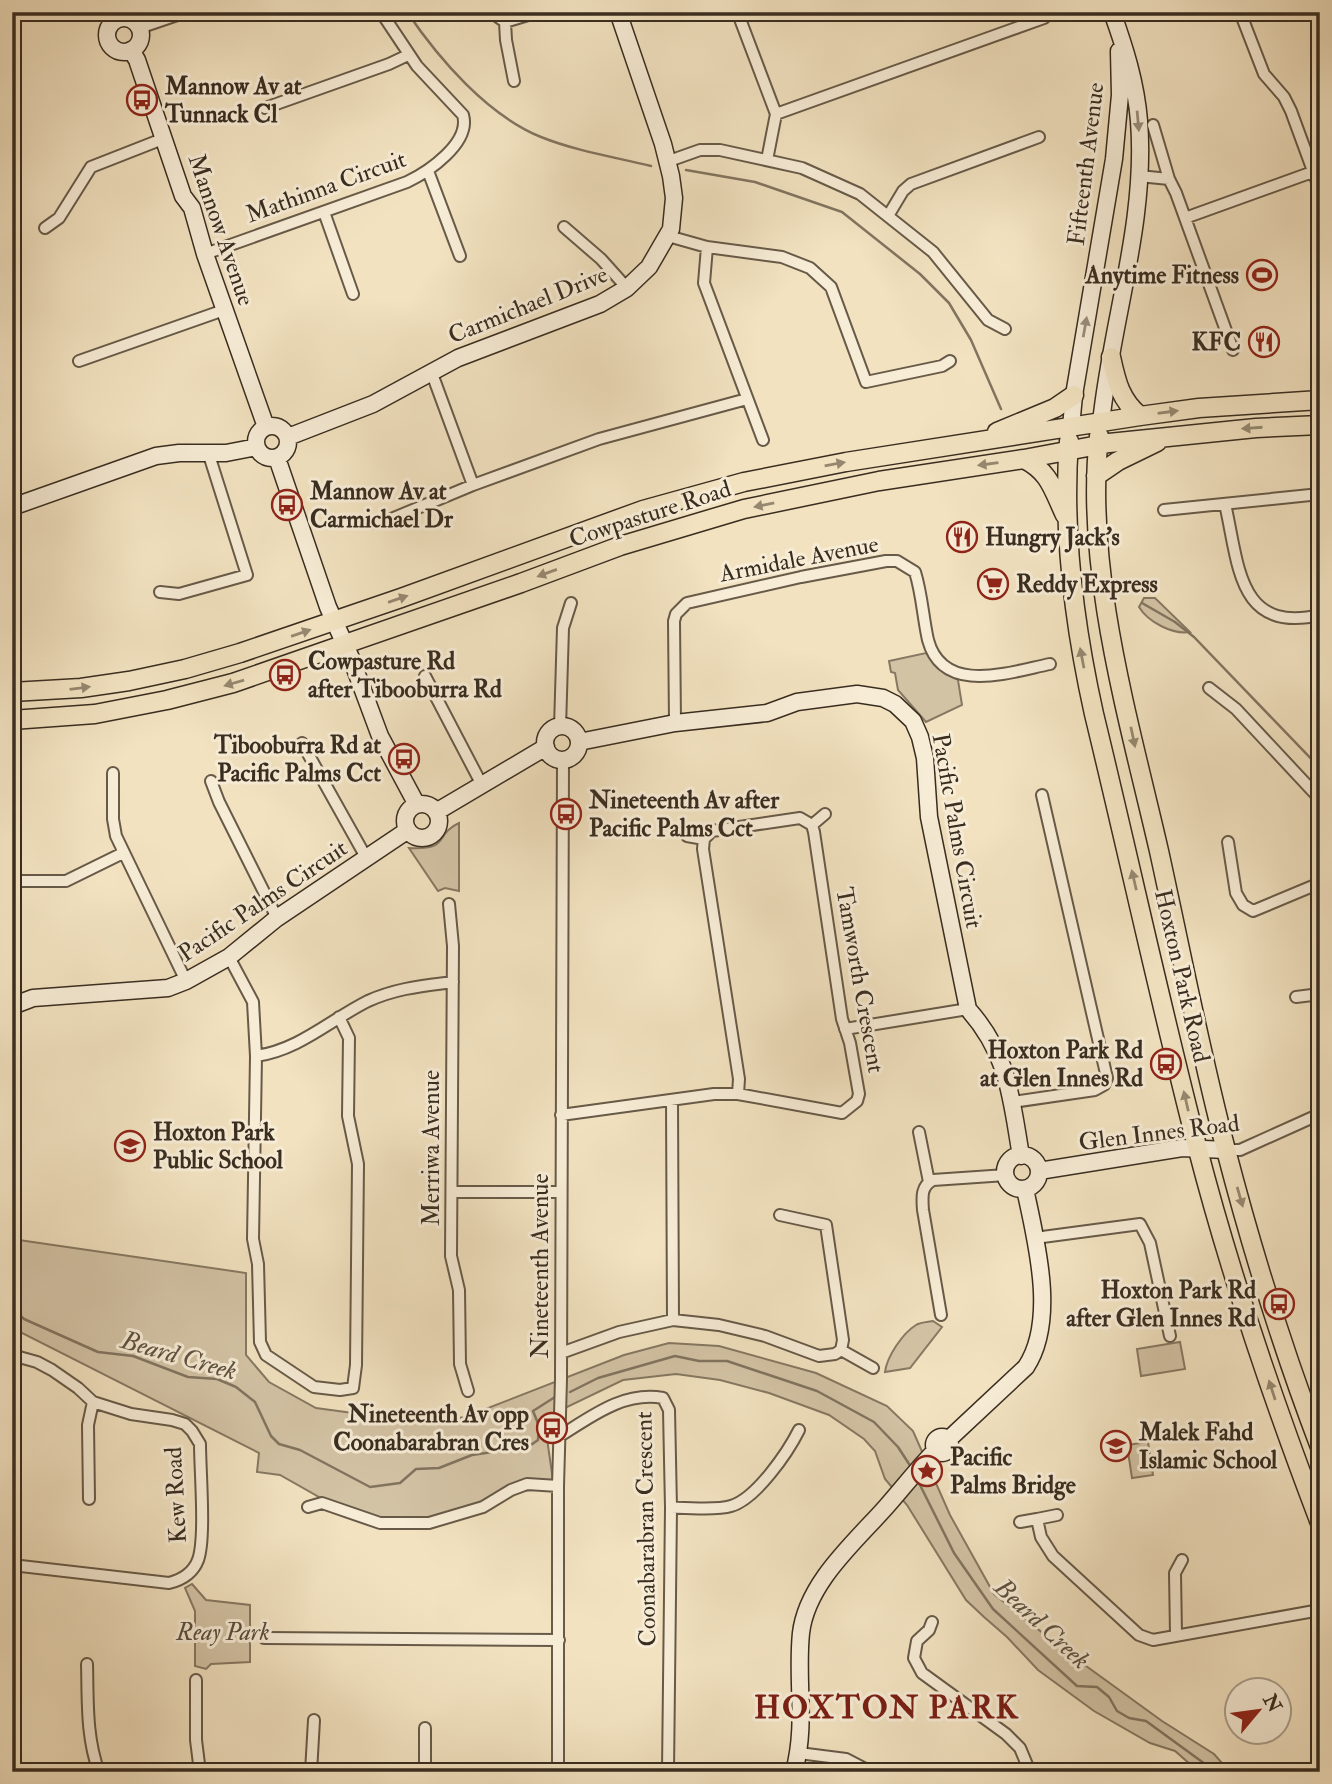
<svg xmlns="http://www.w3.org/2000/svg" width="1332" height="1784" font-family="'IM FELL Double Pica',serif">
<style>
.green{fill:#d3c3a5;stroke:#867862;stroke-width:2}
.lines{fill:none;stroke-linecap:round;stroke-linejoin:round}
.stream{stroke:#827460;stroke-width:2.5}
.street-casing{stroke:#675a48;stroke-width:14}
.secondary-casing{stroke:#392d20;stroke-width:19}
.primary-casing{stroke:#392d20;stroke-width:21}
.street{stroke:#f7ecd6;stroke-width:10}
.secondary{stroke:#f7ecd6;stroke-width:16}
.primary{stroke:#f2e2c0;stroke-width:18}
.oneway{fill:#988c7b}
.oneway2{fill:#968870}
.labels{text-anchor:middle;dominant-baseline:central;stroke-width:6;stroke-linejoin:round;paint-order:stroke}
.poi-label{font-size:24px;font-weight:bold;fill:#392d20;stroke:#f7ecd6;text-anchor:start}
.street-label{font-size:24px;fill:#392d20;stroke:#f7ecd6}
.park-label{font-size:24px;font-style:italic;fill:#584b3b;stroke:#f7ecd6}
.water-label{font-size:26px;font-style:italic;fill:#5e5140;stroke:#f7ecd6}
.district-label{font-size:32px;font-weight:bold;letter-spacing:2px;fill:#7a1f14;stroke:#f7ecd6}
</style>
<rect width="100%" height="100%" fill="#f2e2c0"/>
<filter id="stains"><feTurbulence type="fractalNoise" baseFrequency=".00286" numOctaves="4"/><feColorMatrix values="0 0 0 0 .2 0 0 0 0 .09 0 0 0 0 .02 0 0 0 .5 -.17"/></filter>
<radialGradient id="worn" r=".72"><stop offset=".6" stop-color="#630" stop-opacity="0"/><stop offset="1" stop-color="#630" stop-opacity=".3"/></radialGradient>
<!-- green -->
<path class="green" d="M1144,598H1155L1190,632C1173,635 1148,622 1139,607Z
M926,653L937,667L958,680L962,705L926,722L898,690L895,673L891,672L889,661Z
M459,823V891L445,888L438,891L409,848C452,850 433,835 459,823Z
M12,1239L246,1273V1355L269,1382L316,1408L427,1423L465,1417L624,1355L669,1343L719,1346L816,1373L887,1406L913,1431L950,1515L994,1594L1064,1650L1162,1721L1214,1754L1230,1772H1199L1175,1751L1150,1743L1094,1711L1038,1670L1007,1637L984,1617L966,1600L907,1505L885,1479L875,1451L864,1439L829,1415L769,1393L720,1380L676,1374L623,1380L544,1418L553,1480L534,1490L519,1491L469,1515L390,1524L335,1506L280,1475L257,1472L259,1453L12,1328Z
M933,1321L942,1327L910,1368L885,1372C887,1356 903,1333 916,1325C921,1322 929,1322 933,1321Z
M1180,1342L1185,1369L1141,1376L1137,1349Z
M1148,1442L1153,1475L1132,1478L1127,1445Z
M192,1584L206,1600L250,1605V1662L211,1664L206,1669L195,1666V1611L185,1588Z"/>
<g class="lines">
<!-- stream -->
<path class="stream" d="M407,12C439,59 487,115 541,137C576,151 614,157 651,166
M686,170L755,182L842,212L920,274L949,303L971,340L1001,409
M1142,603L1175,622L1194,637L1320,768
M12,1308L24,1319L98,1352L133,1356L188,1377L217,1379L236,1387L255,1402L271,1436L279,1444L300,1450L370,1487L400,1483L416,1469L439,1468L472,1455L528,1447L538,1440L539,1426L533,1411L555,1397
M570,1392L598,1378L675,1356L699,1361H727L817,1391L874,1422L898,1447L911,1467
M919,1483L954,1553L993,1609L1077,1686L1097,1687L1109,1697L1117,1711L1129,1718L1146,1721L1216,1772"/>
<!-- street casing -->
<g class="street-casing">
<path id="street" d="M491,12L505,22L538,12
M740,12V19L776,114L767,160
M1240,12L1264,74L1284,97L1291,111L1320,190
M505,22L506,40L514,81
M139,28L186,12
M12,49L15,55L12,84
M265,108L389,64L408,55
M776,114L1044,18L1050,12
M1153,125L1169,179L1176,193L1233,350
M669,161L700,150H720L802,168L860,194L933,252L988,320L1005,329
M428,171L460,256
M1139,176L1169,179
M324,212L353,294
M888,216L903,191L911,184L1039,137
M1185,218L1318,170
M564,227L601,259L627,288
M45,228L59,218L91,167L165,138
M668,236L707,247L782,257L810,268L831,287L866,382L942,366L950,361
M707,247L704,283L763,440
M205,254L407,182C428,172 471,143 463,115L417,66L381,12
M79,361L224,310
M431,371L473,485
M1225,504C1239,564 1237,634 1320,615
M1164,510L1320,494
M373,523L384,522L473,485L599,439L747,399
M160,592L179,594L247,575L209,455
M425,676L482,785
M1209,688L1236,709L1320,799
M675,723L674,621L676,614L687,603L801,577L886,561H897L915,572C922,594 923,618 928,640C943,696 1010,672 1050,664
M560,727L563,628L571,603
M1320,728V739
M302,743L367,859
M113,773V819L116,836L186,981
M211,781L219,802L277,918
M812,825L825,814
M687,836L704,839
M1228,842L1236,893L1243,905L1253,911L1320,883
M12,881H66L123,853
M449,904L453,946L451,1256L459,1290L460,1364L468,1391
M229,957L253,1002L256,1056L253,1239L258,1264L260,1342L266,1355L314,1387L340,1390L353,1388L356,1365L358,1164L348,1116L349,1038L339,1017
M1296,997L1320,994
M845,1029L968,1009
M256,1056C299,1050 330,1020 368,1001C397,988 422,986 453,982
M672,1100L673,1320
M1013,1102L1095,1090L1104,1085L1107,1078L1042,795
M561,1115L714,1094H738L842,1113L857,1101L859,1094L850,1043L842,1019L814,832L812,825L800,818L712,831L704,839L703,849L739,1079L738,1094
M919,1132L929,1182
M1226,1150H1240L1320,1114
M452,1192H561
M1035,1238L1140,1224L1150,1243L1170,1336
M941,1315L923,1210C922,1197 921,1186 933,1180L1006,1175
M841,1350L873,1368
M561,1353L619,1332L673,1320L719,1325L765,1336L819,1356L835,1354L841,1350L843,1340L826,1225L780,1215
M12,1355L37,1362L52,1370L78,1388L93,1402L131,1414L172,1420L185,1424L192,1431L200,1444C200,1471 206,1538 198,1560C193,1573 181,1580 169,1583L12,1565
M560,1436C592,1416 624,1391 663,1398L669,1410L671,1508L668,1772
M89,1499L88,1425L93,1402
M308,1507L322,1503L380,1523H429L483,1507L511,1490L527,1484L558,1486
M671,1508C689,1507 714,1511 731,1506C756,1499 788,1452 799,1430
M1037,1519L1057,1515
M1020,1522L1037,1519L1041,1537L1053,1556L1139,1635L1153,1640L1320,1610
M932,1622L929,1630L917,1641L914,1658L922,1673L1006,1734L1020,1748L1030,1772
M1176,1635L1175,1573L1182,1560
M264,1638L559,1640
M87,1664C88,1700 86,1737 99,1772
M196,1680V1740L200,1772
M799,1753L846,1759L871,1772
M311,1772L314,1720
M425,1772V1728
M558,1772V1486L561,1379L563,760"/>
</g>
<!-- secondary casing -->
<g class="secondary-casing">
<path id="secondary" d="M107 35a17 17 0 1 1 34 0a17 17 0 1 1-34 0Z
M131,50L137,60L183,196L192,208L205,254L266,427
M1101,423C1111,323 1147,222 1139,121C1136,83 1125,48 1112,12
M256 442a16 16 0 1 1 32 0a16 16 0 1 1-32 0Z
M1071,427L1074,395L1114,159L1120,95L1119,51
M288,437L373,404L458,358L600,304L627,288L649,267L671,229L674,198L671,176L663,144L618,12
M277,458L328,607L351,658L380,736L417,805
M12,507L156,456L179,453H226L257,447
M545 743a17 17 0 1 1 34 0a17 17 0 1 1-34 0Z
M579,742L675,723L767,713L797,702L857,694L883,698L895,704L913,721L920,737L925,758L929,817L968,1009C1009,1055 1011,1098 1021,1156
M405 821a17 17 0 1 1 34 0a17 17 0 1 1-34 0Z
M436,812L546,747
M12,1006L33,998L168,988L186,981L229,957L277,918L408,830
M1005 1172a17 17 0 1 1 34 0a17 17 0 1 1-34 0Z
M1039,1171L1182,1148L1226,1150
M934 1445a8 8 0 1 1 16 0a8 8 0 1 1-16 0Z
M949,1439L1026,1367C1057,1320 1036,1241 1025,1189
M794,1772C807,1723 796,1681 801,1633C807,1583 854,1543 886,1507C903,1488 918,1468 936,1450"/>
</g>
<!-- primary casing -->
<g class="primary-casing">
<path id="primary" d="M1111,357C1116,380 1120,400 1140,416
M997,432L1055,408L1074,395
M1099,436C1084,570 1129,720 1159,851C1181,951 1200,1051 1226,1150C1252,1250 1283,1350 1320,1447
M1069,441C1062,533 1074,624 1094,714C1129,858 1160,1003 1197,1146C1230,1274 1273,1400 1320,1523
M1024,459C1050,472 1053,490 1065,515
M1096,476L1118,461L1157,442
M12,692L81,688L129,681L185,669L240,653L401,598L643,510L744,482L846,462L1140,416L1199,408L1320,400
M12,720L95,714L167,700L233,683L521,583L620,546L744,509L879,481L1024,459L1109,443L1256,428L1320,425"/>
</g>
<!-- street -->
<use href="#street" class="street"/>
<!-- secondary -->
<use href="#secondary" class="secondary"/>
<!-- primary -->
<use href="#primary" class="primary"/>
</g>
<!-- one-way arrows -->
<defs><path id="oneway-solid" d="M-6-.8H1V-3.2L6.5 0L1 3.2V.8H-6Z" transform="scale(1.75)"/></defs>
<g class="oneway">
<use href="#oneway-solid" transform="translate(1138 121) rotate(85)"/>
<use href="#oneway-solid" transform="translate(1085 327) rotate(-80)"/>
</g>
<g class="oneway2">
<use href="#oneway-solid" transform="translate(1168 412) rotate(-8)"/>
<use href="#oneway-solid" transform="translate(1252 428) rotate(176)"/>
<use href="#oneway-solid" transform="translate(835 464) rotate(-10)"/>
<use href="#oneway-solid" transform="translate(988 464) rotate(172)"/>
<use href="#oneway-solid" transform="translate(764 505) rotate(168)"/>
<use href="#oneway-solid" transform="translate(547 573) rotate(160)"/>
<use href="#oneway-solid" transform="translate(398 599) rotate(-19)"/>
<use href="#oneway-solid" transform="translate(301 633) rotate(-19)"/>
<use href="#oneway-solid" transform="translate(1082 658) rotate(-101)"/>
<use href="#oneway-solid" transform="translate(234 683) rotate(164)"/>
<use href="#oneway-solid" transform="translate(80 688) rotate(-7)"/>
<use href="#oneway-solid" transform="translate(1133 737) rotate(78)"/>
<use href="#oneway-solid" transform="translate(1134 880) rotate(-103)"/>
<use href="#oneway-solid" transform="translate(1186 1101) rotate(-103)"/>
<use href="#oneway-solid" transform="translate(1240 1197) rotate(74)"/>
<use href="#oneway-solid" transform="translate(1272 1390) rotate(-108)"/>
</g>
<!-- icons -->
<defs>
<g id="bus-ring" transform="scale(1.575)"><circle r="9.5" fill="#f7ecd6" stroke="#8f2418" stroke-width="1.5"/><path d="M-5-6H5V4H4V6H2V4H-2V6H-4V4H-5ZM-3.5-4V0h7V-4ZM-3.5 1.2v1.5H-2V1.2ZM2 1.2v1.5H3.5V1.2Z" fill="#8f2418"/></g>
<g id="stadium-ring" transform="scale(1.575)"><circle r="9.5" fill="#f7ecd6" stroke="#8f2418" stroke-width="1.5"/><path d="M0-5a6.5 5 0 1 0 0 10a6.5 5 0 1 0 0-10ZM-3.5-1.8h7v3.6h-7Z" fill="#8f2418"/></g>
<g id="restaurant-ring" transform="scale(1.575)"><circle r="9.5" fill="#f7ecd6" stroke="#8f2418" stroke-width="1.5"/><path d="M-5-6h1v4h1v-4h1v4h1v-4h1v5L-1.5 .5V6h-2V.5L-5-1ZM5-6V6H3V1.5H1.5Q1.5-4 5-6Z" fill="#8f2418"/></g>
<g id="supermarket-ring" transform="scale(1.575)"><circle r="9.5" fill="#f7ecd6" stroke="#8f2418" stroke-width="1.5"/><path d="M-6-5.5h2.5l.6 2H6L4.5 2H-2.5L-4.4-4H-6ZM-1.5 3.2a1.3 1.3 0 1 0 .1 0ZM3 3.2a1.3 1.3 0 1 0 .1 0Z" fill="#8f2418"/></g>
<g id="school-ring" transform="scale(1.575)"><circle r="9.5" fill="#f7ecd6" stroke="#8f2418" stroke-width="1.5"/><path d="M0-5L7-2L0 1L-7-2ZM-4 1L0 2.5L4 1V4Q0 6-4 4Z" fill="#8f2418"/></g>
<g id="sight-ring" transform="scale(1.575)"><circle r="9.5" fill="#f7ecd6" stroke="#8f2418" stroke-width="1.5"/><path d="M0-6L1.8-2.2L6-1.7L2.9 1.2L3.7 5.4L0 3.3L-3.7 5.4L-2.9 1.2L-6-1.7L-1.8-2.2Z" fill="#8f2418"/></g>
</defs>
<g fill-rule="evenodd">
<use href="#bus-ring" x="142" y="100"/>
<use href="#stadium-ring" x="1262" y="275"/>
<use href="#restaurant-ring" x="1264" y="342"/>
<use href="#bus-ring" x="287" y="505"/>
<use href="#restaurant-ring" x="962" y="537"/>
<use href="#supermarket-ring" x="993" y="584"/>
<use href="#bus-ring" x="285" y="675"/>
<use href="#bus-ring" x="404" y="759"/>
<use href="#bus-ring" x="566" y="814"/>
<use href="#bus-ring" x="1166" y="1064"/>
<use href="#school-ring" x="130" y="1146"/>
<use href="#bus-ring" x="1279" y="1304"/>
<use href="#bus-ring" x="552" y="1428"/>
<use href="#school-ring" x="1116" y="1446"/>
<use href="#sight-ring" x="927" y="1471"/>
</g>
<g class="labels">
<!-- poi labels -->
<g class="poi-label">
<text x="165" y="86">Mannow Av at<tspan x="165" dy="28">Tunnack Cl</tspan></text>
<text x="1239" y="275" text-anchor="end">Anytime Fitness</text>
<text x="1241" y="342" text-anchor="end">KFC</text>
<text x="310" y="491">Mannow Av at<tspan x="310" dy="28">Carmichael Dr</tspan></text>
<text x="985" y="537">Hungry Jack's</text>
<text x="1016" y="584">Reddy Express</text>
<text x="308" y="661">Cowpasture Rd<tspan x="308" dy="28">after Tibooburra Rd</tspan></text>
<text x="381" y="745" text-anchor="end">Tibooburra Rd at<tspan x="381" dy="28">Pacific Palms Cct</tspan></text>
<text x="589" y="800">Nineteenth Av after<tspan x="589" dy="28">Pacific Palms Cct</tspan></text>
<text x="1143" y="1050" text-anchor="end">Hoxton Park Rd<tspan x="1143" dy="28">at Glen Innes Rd</tspan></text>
<text x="153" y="1132">Hoxton Park<tspan x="153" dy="28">Public School</tspan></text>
<text x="1256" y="1290" text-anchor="end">Hoxton Park Rd<tspan x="1256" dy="28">after Glen Innes Rd</tspan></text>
<text x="529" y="1414" text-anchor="end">Nineteenth Av opp<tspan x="529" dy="28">Coonabarabran Cres</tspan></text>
<text x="1139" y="1432">Malek Fahd<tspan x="1139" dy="28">Islamic School</tspan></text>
<text x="950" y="1457">Pacific<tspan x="950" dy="28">Palms Bridge</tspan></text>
</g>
<!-- street labels -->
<g class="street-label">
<text transform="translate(1086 164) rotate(-83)">Fifteenth Avenue</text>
<text transform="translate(326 187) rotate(-20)">Mathinna Circuit</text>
<text transform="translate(221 230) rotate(71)">Mannow Avenue</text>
<text transform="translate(528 305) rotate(-22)">Carmichael Drive</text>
<text transform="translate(650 514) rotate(-18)">Cowpasture Road</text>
<text transform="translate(799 559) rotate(-11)">Armidale Avenue</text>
<text transform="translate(957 831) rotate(80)">Pacific Palms Circuit</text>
<text transform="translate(263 901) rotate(-34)">Pacific Palms Circuit</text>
<text transform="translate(1182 976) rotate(77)">Hoxton Park Road</text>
<text transform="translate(860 980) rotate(80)">Tamworth Crescent</text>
<text transform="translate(1159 1133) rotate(-7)">Glen Innes Road</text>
<text transform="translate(431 1148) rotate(-90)">Merriwa Avenue</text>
<text transform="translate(540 1266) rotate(-90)">Nineteenth Avenue</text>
<text transform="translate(176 1495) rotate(-93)">Kew Road</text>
<text transform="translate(646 1529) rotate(-91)">Coonabarabran Crescent</text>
</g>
<!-- park labels -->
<g class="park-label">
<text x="223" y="1632">Reay Park</text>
</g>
<!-- water labels -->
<g class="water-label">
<text transform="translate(179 1356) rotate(16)">Beard Creek</text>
<text transform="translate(1042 1624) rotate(43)">Beard Creek</text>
</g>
<!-- district labels -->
<g class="district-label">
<text x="887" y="1708">HOXTON PARK</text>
</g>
</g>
<!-- margin -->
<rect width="1332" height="1784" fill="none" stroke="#f2e2c0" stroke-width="42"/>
<rect x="14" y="14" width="1304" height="1756" fill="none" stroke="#392d20" stroke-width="3.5"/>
<rect x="21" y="21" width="1290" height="1742" fill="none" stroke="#392d20" stroke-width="2"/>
<!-- north arrow -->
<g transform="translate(1258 1711) rotate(61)"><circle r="33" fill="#f7ecd6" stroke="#aba08d" stroke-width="2"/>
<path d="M0-5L12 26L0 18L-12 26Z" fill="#8f2418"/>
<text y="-10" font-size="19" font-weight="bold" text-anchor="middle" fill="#392d20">N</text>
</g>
<rect width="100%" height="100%" filter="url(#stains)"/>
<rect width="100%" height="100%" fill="url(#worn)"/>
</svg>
